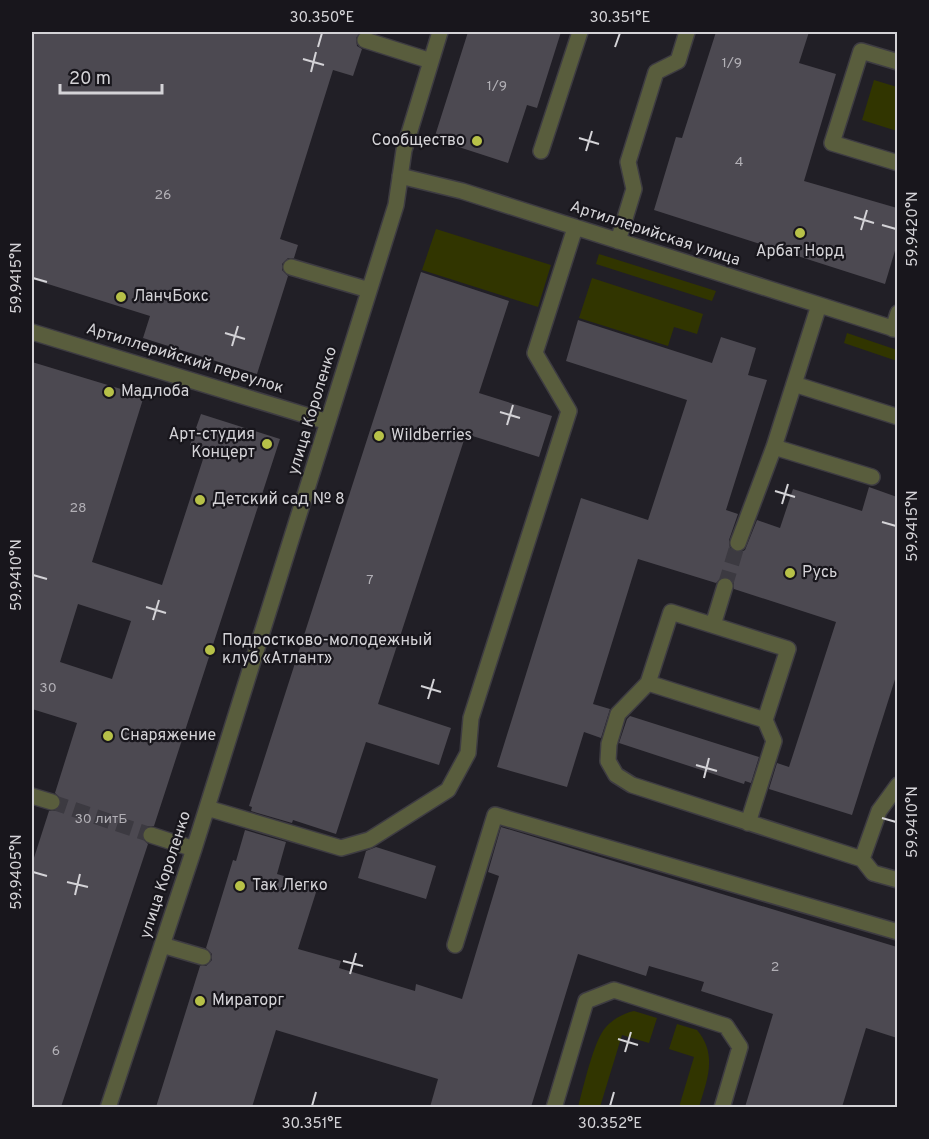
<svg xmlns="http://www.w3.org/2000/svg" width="929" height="1139" font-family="Overpass,sans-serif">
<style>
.green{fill:#313500}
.building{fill:#4c4951;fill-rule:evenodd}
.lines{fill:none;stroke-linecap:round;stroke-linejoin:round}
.minor-tunnel{stroke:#3c3a41;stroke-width:15;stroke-dasharray:15 8;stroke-linecap:butt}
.minor-casing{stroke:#3e3c42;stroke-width:18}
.minor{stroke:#595d3d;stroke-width:15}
.ticks{fill:none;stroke:#d4d3d7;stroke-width:2}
.poi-dot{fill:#b7c148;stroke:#18161c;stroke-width:2}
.labels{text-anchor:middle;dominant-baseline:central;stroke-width:4.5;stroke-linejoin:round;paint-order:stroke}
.number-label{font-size:14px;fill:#b2b0b6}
.poi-label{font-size:16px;fill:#d4d3d7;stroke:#18161c;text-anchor:start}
.street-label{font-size:16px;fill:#d4d3d7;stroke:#18161c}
.neatline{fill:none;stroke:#d4d3d7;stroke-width:2}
.ticks-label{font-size:15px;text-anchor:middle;fill:#d4d3d7}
</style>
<rect width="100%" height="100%" fill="#211f26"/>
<!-- green -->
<path class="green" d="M874,80L897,87V131L862,120Z
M436,229L551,265L538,307L422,270Z
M599,254L716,291L712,301L596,264Z
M592,278L703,314L697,334L674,327L668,346L579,318Z
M847,333L897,350V361L844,343Z
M634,1011L657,1018L649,1043L622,1035L600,1107H578C583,1089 594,1039 606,1027C613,1019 624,1013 634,1011Z
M677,1024L697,1030C718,1055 707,1080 699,1107H679L694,1057L669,1049Z"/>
<!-- building -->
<path class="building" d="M32,32H361L356,38L357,46L362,49L353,76L333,70L280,239L298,245L294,258H288L282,264V270L288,276L257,374L143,338L150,316L32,279Z
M468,32H561L537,108L527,105L508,163L434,139Z
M716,32H809L799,63L836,74L804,181L897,208V244L885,284L654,210L676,137L682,138Z
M421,272L509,301L479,393L552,416L539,457L466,434L378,704L451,728L439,765L366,742L336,834L293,820L292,823L251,811L252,807L249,806Z
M578,320L712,363L721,337L756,348L748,375L767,380L726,510L738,514L729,540L730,549L734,552L739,553L745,550L757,520L780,528L793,489L862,511L869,487L897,497V673L852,815L769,789L777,763L789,767L836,622L734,589V583L728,577H722L716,583L638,559L593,704L610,709L601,738L584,732L567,787L497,767L581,498L648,520L687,400L566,361Z
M32,362L144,396L92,562L162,585L206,450L190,445L201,414L280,439L154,826H148L142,831V838L148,844L61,1107H32V864L49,811H55L61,805V799L55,793L77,723L32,709ZM78,604L131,621L112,679L60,662Z
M630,716L759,757L751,783L745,781L744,784L619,743L627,719Z
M501,827L897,947V1038L866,1028L842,1107H745L773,1014L701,991L704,982L649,966L646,976L578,954L531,1107H430L438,1079L276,1030L252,1107H156L200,966H206L212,960V954L206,948L233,860L236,861L245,830L286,842L277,874L318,886L298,949L341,961L339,968L415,991L416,984L462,999L499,876L488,872Z
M376,847L436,866L426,899L358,878L366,851Z"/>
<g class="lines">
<!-- minor-tunnel -->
<path class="minor-tunnel" d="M725,586L738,543
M52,802L151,835"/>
<!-- minor casing -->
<g class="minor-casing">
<path id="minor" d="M365,40L431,61
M898,62L861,51L832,143L898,163
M541,151L580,32
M400,176L462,191L898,330
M618,241L634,189L628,162L656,72L678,61L687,32
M291,267L369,290
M893,329L898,313
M32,332L328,422
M794,384L898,417
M774,447L872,477
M738,543L774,447L819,305
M671,612L788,649L765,720L648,683Z
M713,625L725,586
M648,683L618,714L609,744L608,761L616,775L632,785L862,859L873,873L898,880
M32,796L52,802
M207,808L341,848L369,840L448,790L468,753L471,718L569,411L535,353L575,228
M748,823L774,741L765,720
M151,835L194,849
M862,859L879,811L898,785
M162,945L203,957
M455,945L495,815L898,932
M108,1108L194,849L396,205L404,150L440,32
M554,1108L586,1001L614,990L726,1026L740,1047L722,1108"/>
</g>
<!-- minor -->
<use href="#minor" class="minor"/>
</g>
<!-- ticks -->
<path class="ticks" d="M318,47L322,33M615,47L620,33M303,59L324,65M311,72L316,52M579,138L599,144M586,151L592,131M854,217L874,223M882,225L896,229M861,230L867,210M33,278L47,282M225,333L245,339M232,346L238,326M500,412L520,418M507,425L513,405M775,491L795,497M782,504L788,484M882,522L896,526M33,575L47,579M146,607L166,613M153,620L159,600M421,686L441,692M428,699L434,679M696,765L717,771M704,778L709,758M882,818L896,822M33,872L47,876M67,882L88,887M75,895L80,874M343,961L363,966M350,974L356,953M618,1039L638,1045M625,1052L631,1032M312,1106L316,1092M610,1106L614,1092"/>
<!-- markers -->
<g class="poi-dot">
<circle cx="477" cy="141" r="6"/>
<circle cx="800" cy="233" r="6"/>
<circle cx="121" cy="297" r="6"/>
<circle cx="109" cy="392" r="6"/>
<circle cx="379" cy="436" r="6"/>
<circle cx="267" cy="444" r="6"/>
<circle cx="200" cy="500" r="6"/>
<circle cx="790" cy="573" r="6"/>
<circle cx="210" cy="650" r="6"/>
<circle cx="108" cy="736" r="6"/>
<circle cx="240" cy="886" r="6"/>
<circle cx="200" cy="1001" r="6"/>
</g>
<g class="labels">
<!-- number labels -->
<g class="number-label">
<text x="732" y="63">1/9</text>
<text x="497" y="86">1/9</text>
<text x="739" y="162">4</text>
<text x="163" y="195">26</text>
<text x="78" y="508">28</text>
<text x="370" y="580">7</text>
<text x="48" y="688">30</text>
<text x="101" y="819">30 литБ</text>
<text x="775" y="967">2</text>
<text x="56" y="1051">6</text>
</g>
<!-- poi labels -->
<g class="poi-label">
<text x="465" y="141" text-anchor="end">Сообщество</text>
<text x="800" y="252" text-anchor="middle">Арбат Норд</text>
<text x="133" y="297">ЛанчБокс</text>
<text x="121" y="392">Мадлоба</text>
<text x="255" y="435" text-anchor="end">Арт-студия<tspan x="255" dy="18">Концерт</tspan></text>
<text x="391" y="436">Wildberries</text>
<text x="212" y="500">Детский сад № 8</text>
<text x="802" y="573">Русь</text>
<text x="222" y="641">Подростково-молодежный<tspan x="222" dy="18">клуб «Атлант»</tspan></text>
<text x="120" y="736">Снаряжение</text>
<text x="252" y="886">Так Легко</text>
<text x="212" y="1001">Мираторг</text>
</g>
<!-- street labels -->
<g class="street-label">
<text transform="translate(655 234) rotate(18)">Артиллерийская улица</text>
<text transform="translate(185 359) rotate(17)">Артиллерийский переулок</text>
<text transform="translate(313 411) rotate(-73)">улица Короленко</text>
<text transform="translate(166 875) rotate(-72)">улица Короленко</text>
</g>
</g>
<!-- border -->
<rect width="929" height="1139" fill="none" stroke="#18161c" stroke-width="66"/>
<!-- scale -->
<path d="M60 84v9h102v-9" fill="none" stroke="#d4d3d7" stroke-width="3"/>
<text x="69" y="84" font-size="18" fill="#d4d3d7" stroke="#18161c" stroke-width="4.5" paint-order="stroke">20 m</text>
<rect x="33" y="33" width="863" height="1073" class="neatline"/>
<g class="ticks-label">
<text x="322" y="22">30.350°E</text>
<text x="620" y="22">30.351°E</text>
<text transform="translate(912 229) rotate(-90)" y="5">59.9420°N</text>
<text transform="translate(16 278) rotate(-90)" y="5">59.9415°N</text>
<text transform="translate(912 526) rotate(-90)" y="5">59.9415°N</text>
<text transform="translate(16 575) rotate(-90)" y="5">59.9410°N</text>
<text transform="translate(912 822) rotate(-90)" y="5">59.9410°N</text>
<text transform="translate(16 872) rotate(-90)" y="5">59.9405°N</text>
<text x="312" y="1128">30.351°E</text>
<text x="610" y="1128">30.352°E</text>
</g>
</svg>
